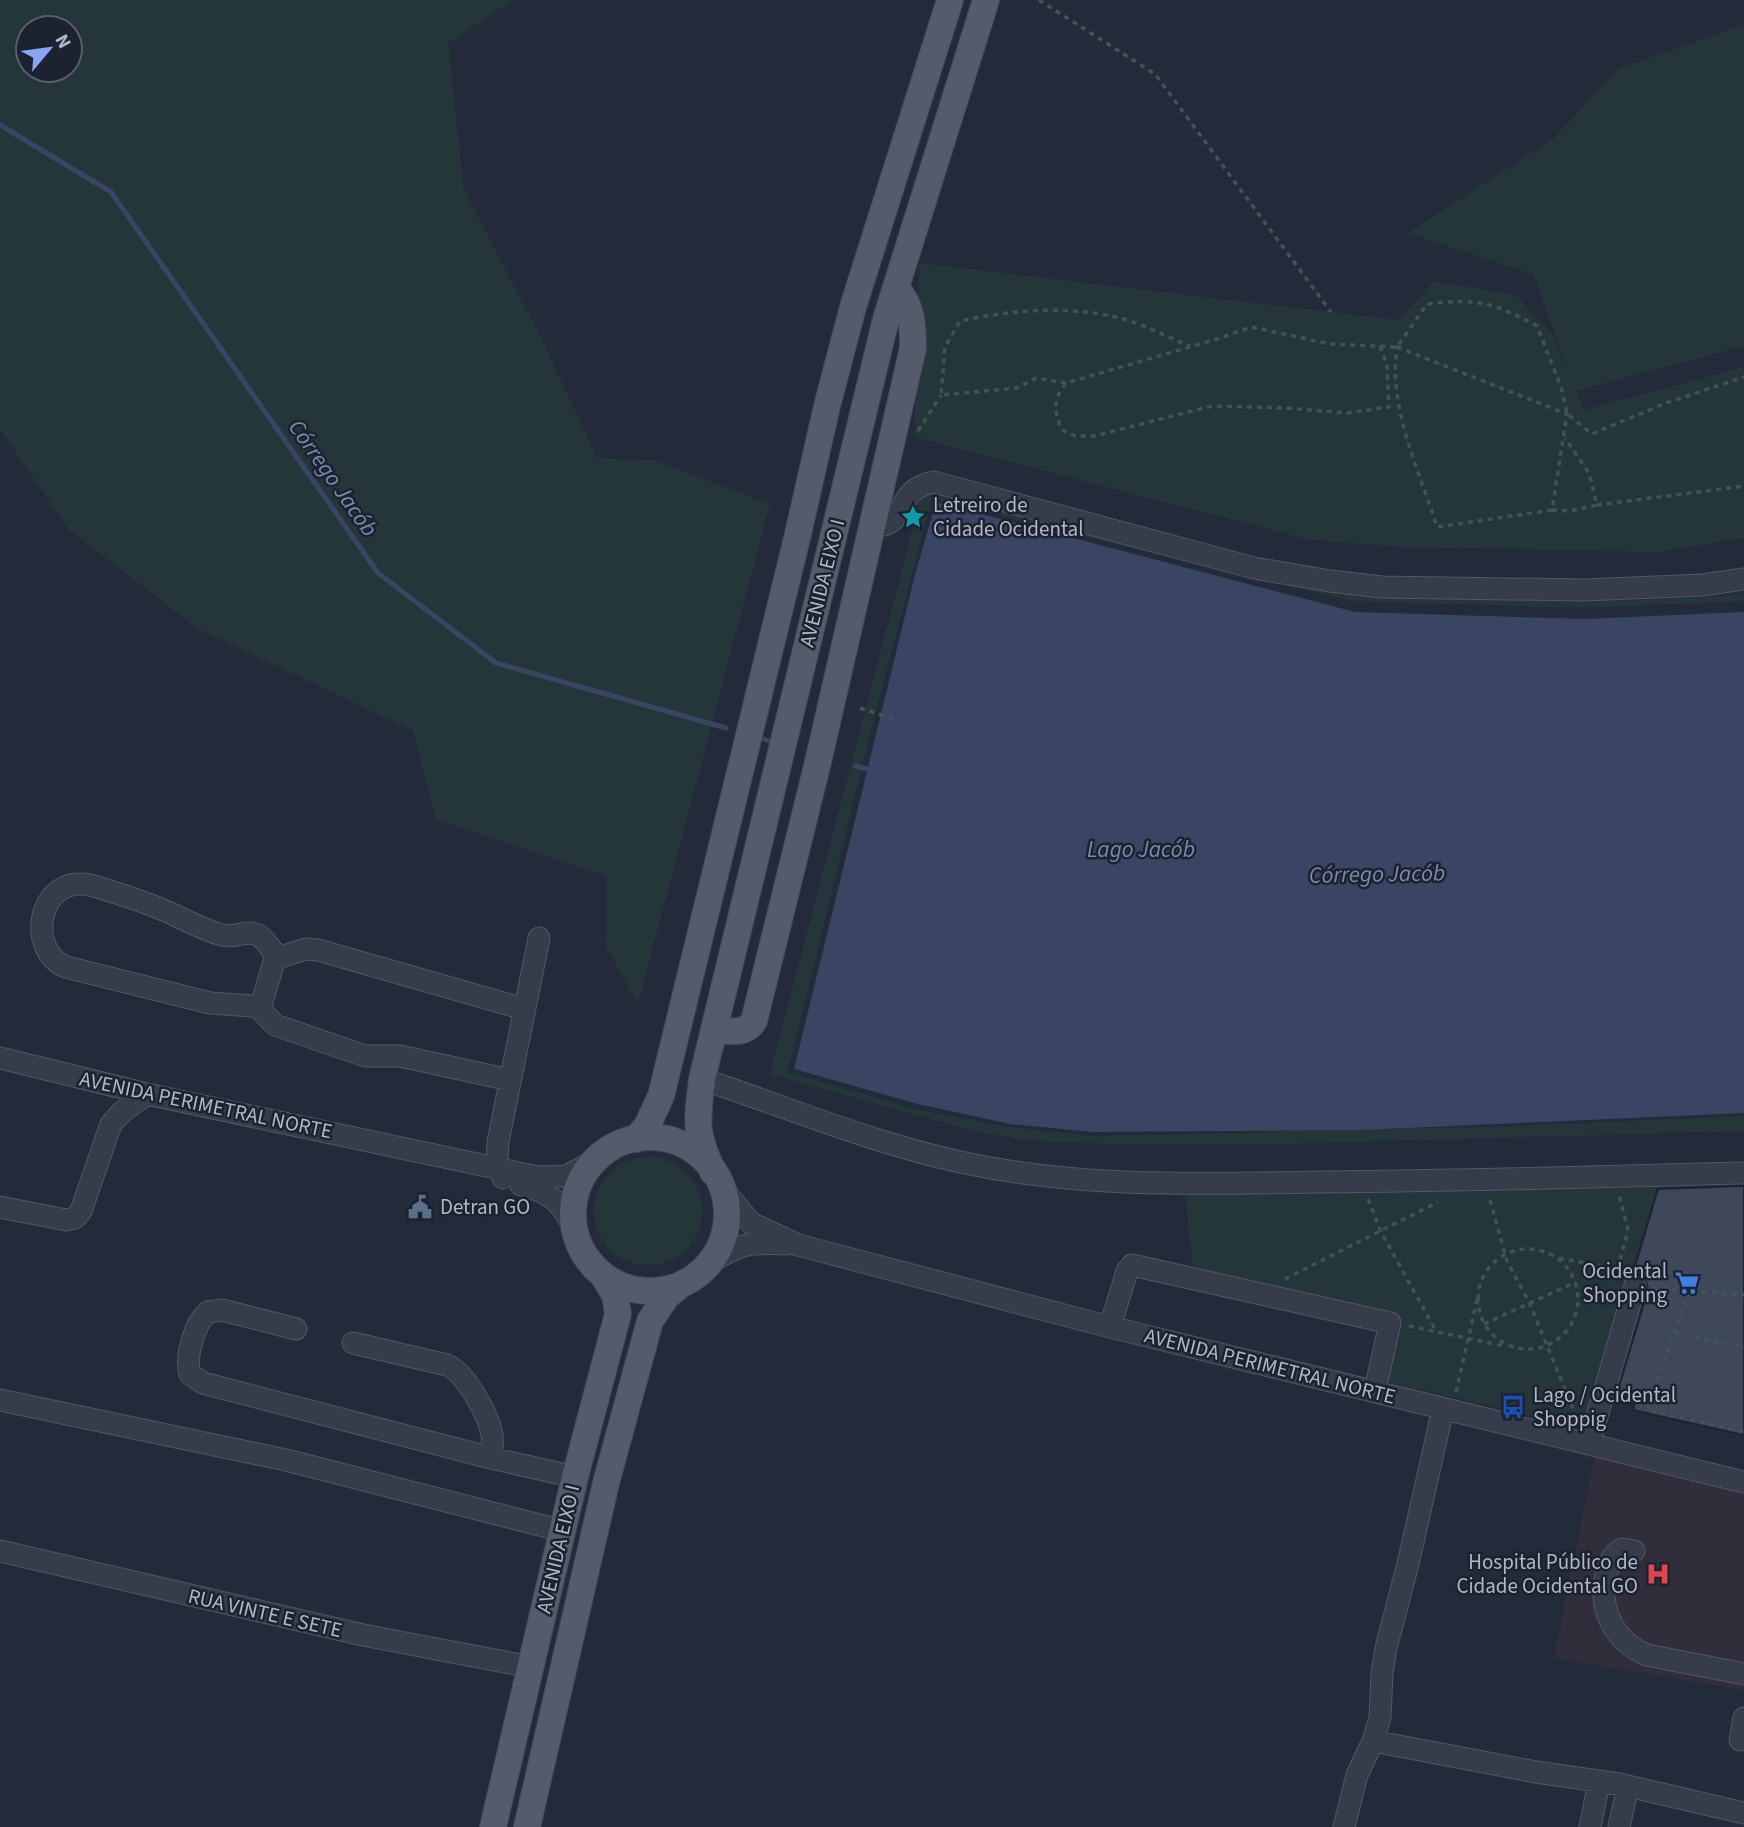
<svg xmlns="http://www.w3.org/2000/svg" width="1744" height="1827" font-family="'Source Sans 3',sans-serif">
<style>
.medical{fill:#312e3c}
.green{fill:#25363b;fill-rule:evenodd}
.water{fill:#394563}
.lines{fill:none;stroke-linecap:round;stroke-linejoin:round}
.stream{stroke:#394563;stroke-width:5}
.building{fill:#3f4859;stroke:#1e2431;stroke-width:2}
.minor-casing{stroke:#525765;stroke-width:23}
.major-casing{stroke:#404653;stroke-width:28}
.path{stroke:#425358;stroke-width:3.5;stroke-dasharray:5 5;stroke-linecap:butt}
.minor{stroke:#363c4a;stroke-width:21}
.major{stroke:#545b6a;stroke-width:26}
.labels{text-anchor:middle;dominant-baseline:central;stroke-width:5;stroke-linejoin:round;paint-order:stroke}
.poi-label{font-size:21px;fill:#b2b7c6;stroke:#1c222f;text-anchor:start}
.street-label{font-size:21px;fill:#b2b7c6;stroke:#1c222f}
.water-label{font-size:23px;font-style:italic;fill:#7a8aad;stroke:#1c222f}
</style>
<rect width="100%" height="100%" fill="#232a3a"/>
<!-- medical -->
<path class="medical" d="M1595,1456L1744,1491V1690L1554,1658Z"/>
<!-- green -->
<path class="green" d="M0,0H513L448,43L464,190L541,337L597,458L653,460L770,504L638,1004L606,947L607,876L436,819L413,731L197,628L68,529L0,429ZM28,28H70V70H28Z
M1744,25V346L1576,391L1584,410L1744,367V538L1658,552L1405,547L1310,540L914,437L919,263L1399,320L1434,281L1516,295L1552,334L1569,374L1534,275L1408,233L1554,138L1619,68Z
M931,488L1354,591L1583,602L1726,596L1744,592V601L1583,608L1351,601L932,499L872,726L788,1072L915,1109L1008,1127L1092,1136L1515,1126L1744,1116V1131L1279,1144L1151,1145L1033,1141L977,1132L770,1074L921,497Z
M594 1211a54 54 0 1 1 108 0a54 54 0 1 1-108 0Z
M1660,1178L1583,1428L1383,1381L1386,1332L1195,1289L1185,1193Z"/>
<!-- water -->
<path class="water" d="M936,502L1355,612L1584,619L1744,612V1113L1361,1130L1093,1132L1010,1124L918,1104L794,1069L916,571Z"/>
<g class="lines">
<!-- stream -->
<path class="stream" d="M0,125L111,192L378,573L496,663L726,728
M763,739L769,741
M856,766L871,770"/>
</g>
<!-- building -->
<path class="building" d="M1744,1186V1435L1633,1410L1636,1398L1617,1393L1648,1290L1645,1277L1633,1273L1658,1189Z"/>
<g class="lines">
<!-- minor casing -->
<g class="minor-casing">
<path id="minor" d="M872,526C911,528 891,490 934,482L1254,568L1330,581L1382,587L1583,590L1703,585L1744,579
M260,1009L276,955
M0,1058L147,1094L538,1177L566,1176L593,1162
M702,1079C789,1108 875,1144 965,1163C1082,1188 1201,1184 1319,1182C1461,1181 1602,1177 1744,1173
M510,1080L400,1056H365L275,1025L260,1009L253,1006L210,1003L66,967C27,951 37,882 82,884C92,884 103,889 113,892C132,898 150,904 168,912C186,920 203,930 222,935C235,939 245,929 258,935C268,940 270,952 280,957L306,949L318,950L524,1009
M503,1178L497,1161L498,1142L539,938
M521,1185C551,1192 564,1204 575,1232
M722,1188L751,1223L798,1245L1110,1327L1744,1482
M0,1207L66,1220L75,1218L81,1211L111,1124L122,1112L147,1094
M707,1265C739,1244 747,1242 786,1244
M1110,1327L1127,1271L1132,1265L1390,1323L1375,1390
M296,1329L222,1310L208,1312C194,1324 185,1357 190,1374L203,1383L491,1458L575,1477
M353,1343L447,1365C466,1373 489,1416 492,1435C493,1443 492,1450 491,1458
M0,1400L286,1460L563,1531
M1589,1444L1635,1286
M0,1551L363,1635L531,1667
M1634,1551L1622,1549C1612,1554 1610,1562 1607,1572C1597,1607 1613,1641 1647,1655L1744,1674
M1740,1740L1744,1718
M1373,1741L1536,1772L1619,1784L1744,1813
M1344,1827L1357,1775L1373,1741L1380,1718L1382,1673L1386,1648L1408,1564L1443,1409
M1590,1827L1599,1782
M1619,1827L1628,1786"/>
</g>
<!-- major casing -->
<g class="major-casing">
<path id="major" d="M714,1030C730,1031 745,1035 754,1021L818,762L913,348C913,325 912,305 896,288
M573 1214a77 77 0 1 1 154 0a77 77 0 1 1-154 0Z
M636,1139L647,1126L661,1096L798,534L827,406L853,307L950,0
M713,1172C694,1131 697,1122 702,1079L886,319L986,0
M493,1827L575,1477L618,1314L615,1295L603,1275
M527,1827L606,1483L650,1321L666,1297L680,1285"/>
</g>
<!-- path -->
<path class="path" d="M1039,0L1155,74L1331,312
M1380,346L1387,365L1389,407L1347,413L1286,408L1212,406L1094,436H1075L1062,430C1054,412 1052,400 1066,383L1217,339L1251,327L1330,344L1397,347L1427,304C1477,298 1492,302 1537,326L1561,387L1567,414L1592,434L1666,403L1744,377
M1397,347L1567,414L1552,510L1437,527C1419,470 1388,408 1397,347Z
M1066,383L1036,378L1017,388L941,395L945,347L960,321C1012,310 1067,305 1120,318C1143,324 1167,337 1190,346
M918,431L941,395
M1597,505L1744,486
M1552,510L1570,511L1597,505L1589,473L1565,438
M860,708L895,719
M1368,1199L1381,1232L1436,1331
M1490,1200L1507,1261L1529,1302L1576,1416
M1478 1299a50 50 0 1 1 100 0a50 50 0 1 1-100 0Z
M1559,1258L1617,1269
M1285,1279L1438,1202
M1615,1279L1628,1230L1619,1195
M1652,1288L1744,1295
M1689,1291L1647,1410L1744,1432
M1484,1324L1576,1282
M1409,1326L1504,1346
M1675,1333L1744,1347
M1456,1392L1477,1300"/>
<!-- minor -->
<use href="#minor" class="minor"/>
<!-- major -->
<use href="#major" class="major"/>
</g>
<!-- icons -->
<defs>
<g id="sight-bare" transform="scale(1.89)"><path d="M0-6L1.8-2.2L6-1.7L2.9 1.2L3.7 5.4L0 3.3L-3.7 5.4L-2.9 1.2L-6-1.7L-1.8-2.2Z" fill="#0f9aa8" stroke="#1c222f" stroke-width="2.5" paint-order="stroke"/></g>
<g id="civic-bare" transform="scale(1.89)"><path d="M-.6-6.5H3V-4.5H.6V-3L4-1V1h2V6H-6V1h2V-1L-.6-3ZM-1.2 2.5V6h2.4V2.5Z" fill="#5c6f8a" stroke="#1c222f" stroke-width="2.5" paint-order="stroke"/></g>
<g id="supermarket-bare" transform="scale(1.89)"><path d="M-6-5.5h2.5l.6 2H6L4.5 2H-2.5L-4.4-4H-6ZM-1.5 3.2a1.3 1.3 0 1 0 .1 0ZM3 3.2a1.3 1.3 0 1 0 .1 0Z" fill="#3f7fe0" stroke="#1c222f" stroke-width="2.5" paint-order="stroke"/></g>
<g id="bus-bare" transform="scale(1.89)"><path d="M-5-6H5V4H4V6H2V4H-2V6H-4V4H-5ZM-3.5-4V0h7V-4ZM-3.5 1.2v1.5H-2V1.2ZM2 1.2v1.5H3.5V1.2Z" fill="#1a4fb4" stroke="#1c222f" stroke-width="2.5" paint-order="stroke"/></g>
<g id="hospital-bare" transform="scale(1.89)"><path d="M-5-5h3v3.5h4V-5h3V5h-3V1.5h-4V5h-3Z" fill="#e0444e" stroke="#1c222f" stroke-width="2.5" paint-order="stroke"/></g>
</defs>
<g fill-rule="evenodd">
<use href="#sight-bare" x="913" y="517"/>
<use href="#civic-bare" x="420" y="1207"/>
<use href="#supermarket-bare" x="1687" y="1283"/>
<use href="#bus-bare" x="1513" y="1407"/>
<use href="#hospital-bare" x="1658" y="1574"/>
</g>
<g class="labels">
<!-- poi labels -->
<g class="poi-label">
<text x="933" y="505">Letreiro de<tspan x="933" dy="24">Cidade Ocidental</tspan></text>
<text x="440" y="1207">Detran GO</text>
<text x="1667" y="1271" text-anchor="end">Ocidental<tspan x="1667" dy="24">Shopping</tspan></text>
<text x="1533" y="1395">Lago / Ocidental<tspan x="1533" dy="24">Shoppig</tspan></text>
<text x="1638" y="1562" text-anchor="end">Hospital Público de<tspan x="1638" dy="24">Cidade Ocidental GO</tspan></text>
</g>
<!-- street labels -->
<g class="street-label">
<text transform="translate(822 583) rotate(-76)">AVENIDA EIXO I</text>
<text transform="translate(206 1105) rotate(12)">AVENIDA PERIMETRAL NORTE</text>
<text transform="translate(1270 1366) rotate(14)">AVENIDA PERIMETRAL NORTE</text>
<text transform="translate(558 1549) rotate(-77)">AVENIDA EIXO I</text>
<text transform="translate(265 1613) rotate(13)">RUA VINTE E SETE</text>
</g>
<!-- water labels -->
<g class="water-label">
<text transform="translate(333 478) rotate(55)">Córrego Jacób</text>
<text x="1141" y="849">Lago Jacób</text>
<text transform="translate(1377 874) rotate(-1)">Córrego Jacób</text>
</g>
</g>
<!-- north arrow -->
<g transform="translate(49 49) rotate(61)"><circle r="33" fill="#1c222f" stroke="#585e6b" stroke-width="2"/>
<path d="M0-5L12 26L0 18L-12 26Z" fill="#88a6f4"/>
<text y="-10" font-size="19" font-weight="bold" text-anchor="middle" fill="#b2b7c6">N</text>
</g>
</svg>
